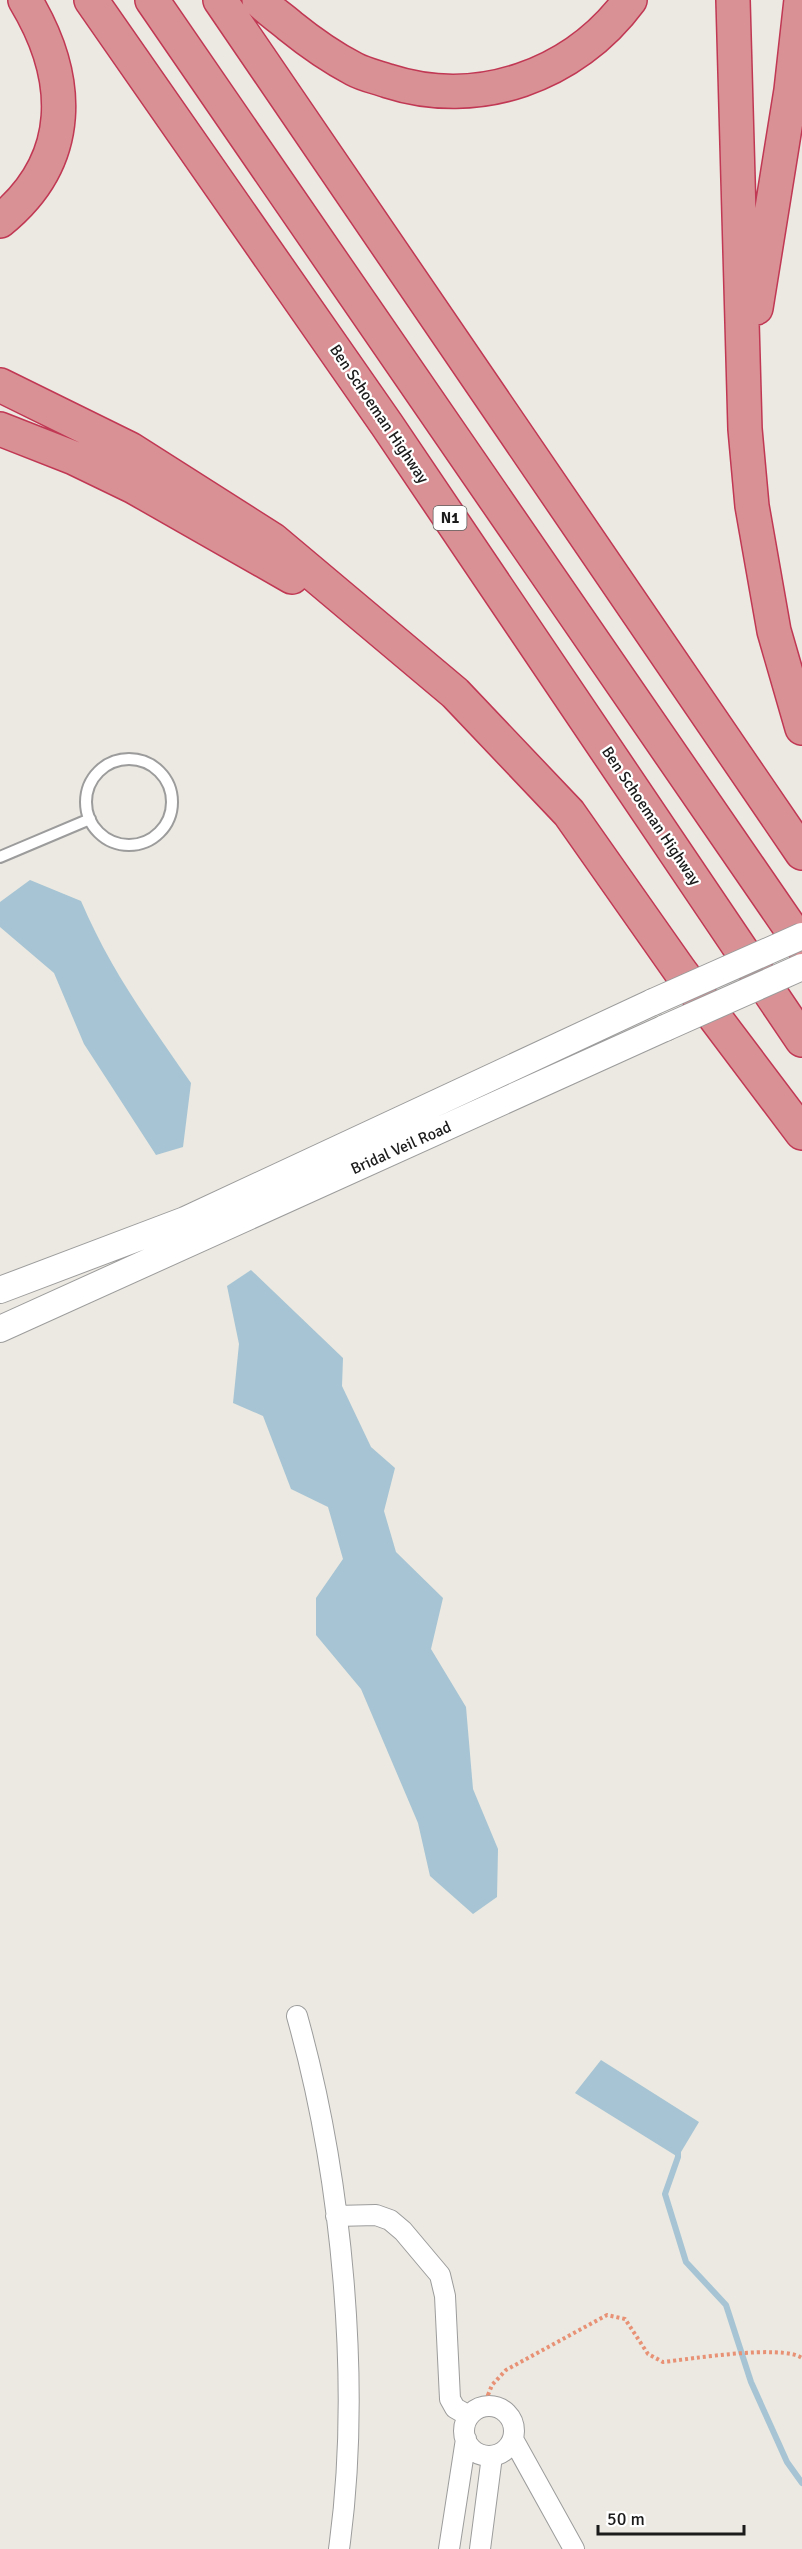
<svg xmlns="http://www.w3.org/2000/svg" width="802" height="2549" font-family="Signika,sans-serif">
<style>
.water{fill:#a6c4d4}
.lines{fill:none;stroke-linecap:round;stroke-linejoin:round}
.stream{stroke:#a6c4d4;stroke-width:6}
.service-casing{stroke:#9c9c9c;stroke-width:14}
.minor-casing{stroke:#9c9c9c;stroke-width:22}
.tertiary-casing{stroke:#9c9c9c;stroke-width:28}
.motorway-casing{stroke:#c03854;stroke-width:36}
.path{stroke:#e89175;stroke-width:4;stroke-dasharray:3 3;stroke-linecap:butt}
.service{stroke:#fff;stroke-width:10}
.minor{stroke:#fff;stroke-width:20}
.tertiary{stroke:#fff;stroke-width:26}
.motorway{stroke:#da9195;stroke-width:33}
.tertiary-bridge-casing{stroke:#9c9c9c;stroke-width:28;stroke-linecap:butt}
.tertiary-bridge{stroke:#fff;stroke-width:26}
.labels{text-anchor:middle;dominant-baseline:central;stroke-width:4.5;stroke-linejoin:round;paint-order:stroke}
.shield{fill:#fff;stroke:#5f5f5f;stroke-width:1.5}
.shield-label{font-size:15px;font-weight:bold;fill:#1b1b1b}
.street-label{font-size:16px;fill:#1b1b1b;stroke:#fff}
</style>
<rect width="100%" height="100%" fill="#ebe9e1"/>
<!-- water -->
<path class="water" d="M30,880L81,901C111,971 148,1021 191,1083L183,1147L156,1155L84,1044L54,973L0,927V902Z
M251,1270L343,1358L342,1386L371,1447L395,1468L384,1511L396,1552L443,1598L431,1649L466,1707L473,1789L498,1849L497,1897L473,1914L430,1876L418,1823L361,1689L316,1635V1598L343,1559L328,1507L291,1489L263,1416L233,1403L239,1344L227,1286Z
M601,2060L699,2122L678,2157L575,2093Z"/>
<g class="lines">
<!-- stream -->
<path class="stream" d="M678,2150V2157L665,2194L686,2262L726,2305L751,2382L787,2462L802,2483"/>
<!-- service casing -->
<g class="service-casing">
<path id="service" d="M86 802a43 43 0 1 1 86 0a43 43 0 1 1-86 0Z
M0,857L90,819"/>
</g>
<!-- minor casing -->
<g class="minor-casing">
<path id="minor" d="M297,2016C342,2176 362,2384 339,2549
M336,2216L376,2215L390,2220L403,2231L440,2275L445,2296L450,2399L455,2408L469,2416
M464 2431a25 25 0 1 1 50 0a25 25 0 1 1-50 0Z
M513,2439L574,2549
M449,2549L466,2439
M480,2549L492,2456"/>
</g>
<!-- tertiary casing -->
<g class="tertiary-casing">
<path id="tertiary" d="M0,1290L185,1220L653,1002
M0,1329L665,1028"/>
</g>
<!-- motorway casing -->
<g class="motorway-casing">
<path id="motorway" d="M91,0L387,425L802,1040
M152,0L802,945
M220,0L802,853
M259,0C268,10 280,17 290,26C311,43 331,57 354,69C365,75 377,77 388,81C478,110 574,76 630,0
M733,0L745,429L752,506L774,631L802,728
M0,221C75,160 72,78 25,0
M756,308L791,90L801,0
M0,385L130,449L273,540L455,693L569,813L680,971L802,1133
M0,429L74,458L134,487L292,577"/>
</g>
<!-- path -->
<path class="path" d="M493,2406L488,2395L492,2385L506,2370L607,2315L625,2319L648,2354L663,2362C691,2359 782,2344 802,2358"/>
<!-- service -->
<use href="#service" class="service"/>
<!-- minor -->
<use href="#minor" class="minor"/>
<!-- tertiary -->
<use href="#tertiary" class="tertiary"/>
<!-- motorway -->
<use href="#motorway" class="motorway"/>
<!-- tertiary-bridge casing -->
<g class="tertiary-bridge-casing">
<path id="tertiary-bridge" d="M653,1002L802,936
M665,1028L802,967"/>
</g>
<!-- tertiary-bridge -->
<use href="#tertiary-bridge" class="tertiary-bridge"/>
</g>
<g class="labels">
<!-- shield labels -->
<rect class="shield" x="433.5" y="506" width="33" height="24" rx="4.5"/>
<g class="shield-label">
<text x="450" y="518">N1</text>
</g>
<!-- street labels -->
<g class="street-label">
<text transform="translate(379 414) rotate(56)">Ben Schoeman Highway</text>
<text transform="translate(651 816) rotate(56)">Ben Schoeman Highway</text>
<text transform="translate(401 1148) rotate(-24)">Bridal Veil Road</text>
</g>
</g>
<!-- scale -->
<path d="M598 2525v9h146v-9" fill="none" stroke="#1b1b1b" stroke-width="3"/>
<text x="607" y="2525" font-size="18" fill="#1b1b1b" stroke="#ffffff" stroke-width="4.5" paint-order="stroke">50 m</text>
</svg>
